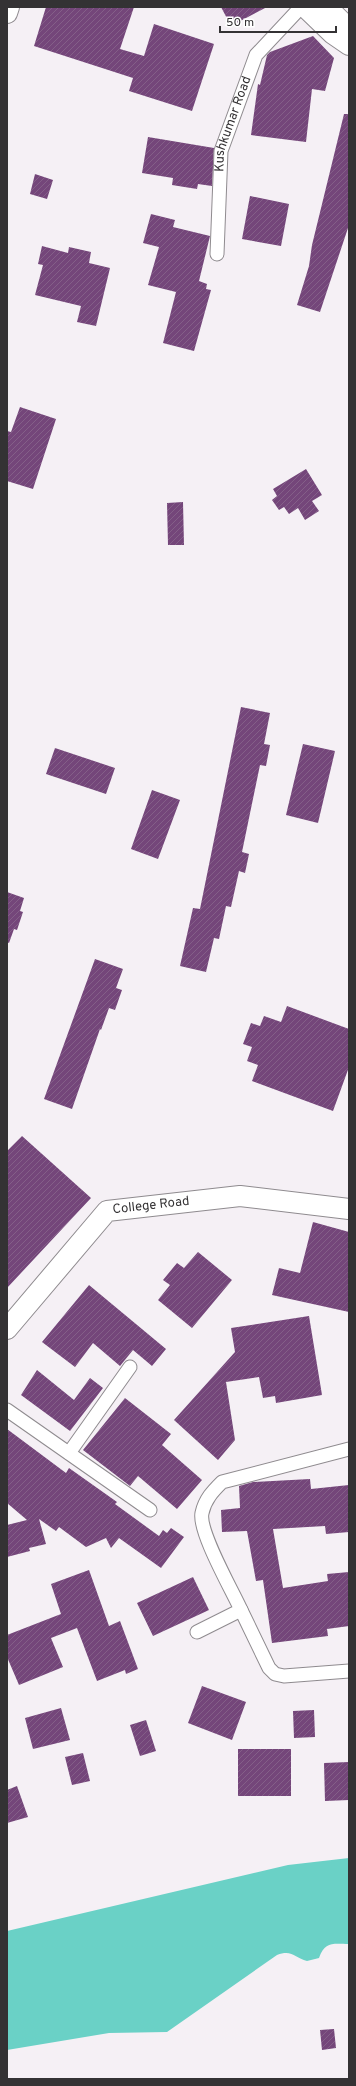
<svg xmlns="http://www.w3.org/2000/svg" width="356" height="2086" font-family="Overpass,sans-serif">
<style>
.water{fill:#6ad1c6}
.building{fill:url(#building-hatch)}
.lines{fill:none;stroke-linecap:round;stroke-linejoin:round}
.minor-casing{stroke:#8f8b8f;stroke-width:15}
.primary-casing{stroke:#8f8b8f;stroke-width:22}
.minor{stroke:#fff;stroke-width:13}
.primary{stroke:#fff;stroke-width:20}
.labels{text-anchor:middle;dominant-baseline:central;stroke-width:4;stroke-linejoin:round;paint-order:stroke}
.street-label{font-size:13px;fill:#343234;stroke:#fff}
</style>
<defs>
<pattern id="building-hatch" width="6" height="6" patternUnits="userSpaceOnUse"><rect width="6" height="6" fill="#74467a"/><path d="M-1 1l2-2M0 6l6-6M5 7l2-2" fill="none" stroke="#845f88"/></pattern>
</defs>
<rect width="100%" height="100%" fill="#f5f0f5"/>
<!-- water -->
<path class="water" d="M349,1858V1944C333,1944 325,1941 319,1958L307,1961C295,1958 292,1949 277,1955L167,2032L109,2033L7,2050V1931L288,1865Z"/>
<!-- building -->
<path class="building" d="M46,7H134L120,49L144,56L154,24L214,44L192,111L129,91L133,78L34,46Z
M221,7H267L231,26Z
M313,36L334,58L325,91L312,89L306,142L251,135L258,84L260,85L267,55L270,52Z
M344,114H349V225L320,312L297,305L309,266L312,245Z
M148,137L214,148L212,186L198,184L197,189L172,185L173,178L142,173Z
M35,174L53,180L47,199L30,194Z
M250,196L289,204L281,246L242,239Z
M151,214L175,220L173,227L210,236L199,281L207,284L206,289L211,290L194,351L163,343L176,292L148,285L159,247L143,243Z
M42,246L68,253L69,247L91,252L89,263L110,268L96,326L77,322L81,306L35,295L43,265L38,264Z
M20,407L56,419L33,489L7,481V431L11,432Z
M306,469L322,495L312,501L319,511L305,520L298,508L289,514L284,507L279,510L272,500L277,496L273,489Z
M183,502L184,545H168L167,503Z
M241,707L270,713L264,744L270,745L266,766L260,765L242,852L249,854L245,873L239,871L231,907L226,906L219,939L214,938L206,972L180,966L193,908L200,909Z
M303,744L335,751L318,823L286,815Z
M55,748L115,768L106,794L46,774Z
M152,790L180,800L158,859L131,849Z
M7,892L24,898L20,911L23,912L17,930L14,929L9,943L7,942Z
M95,959L123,969L116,988L122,990L115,1010L109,1008L101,1030L100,1029L72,1109L44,1099Z
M287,1006L349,1029V1067L333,1111L252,1081L258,1065L247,1061L252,1047L243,1044L251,1023L260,1026L264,1016L281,1022Z
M22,1136L91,1198L7,1288V1151Z
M313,1222L349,1232V1312L272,1295L279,1268L300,1273Z
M198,1252L232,1280L192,1328L158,1300L170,1285L163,1280L177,1263L184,1268Z
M89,1285L166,1349L152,1366L133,1350L120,1366L93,1343L75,1367L42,1342Z
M309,1316L322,1395L276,1403L275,1396L263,1398L259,1377L226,1382L235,1440L218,1460L174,1420L235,1352L231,1328Z
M37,1370L74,1400L90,1378L103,1388L70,1431L21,1395Z
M125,1398L171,1434L162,1445L202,1480L177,1509L138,1476L130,1486L83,1450Z
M7,1429L66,1473L69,1468L117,1502L115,1504L159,1536L163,1530L167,1533L171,1528L184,1537L161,1568L119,1538L111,1548L106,1538L86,1547L59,1527L56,1531L39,1519L46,1544L29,1548L30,1551L7,1557V1525L27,1520L7,1503Z
M310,1479L311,1489L349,1485V1532L326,1534L325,1526L273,1529L283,1588L328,1581L327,1574L349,1572V1626L327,1629L328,1636L272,1643L263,1580L256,1581L247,1531L222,1532L221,1510L240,1508L239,1486L253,1482Z
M89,1570L109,1626L120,1621L138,1669L126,1674L125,1670L97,1681L77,1628L51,1638L63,1667L19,1685L7,1657V1635L61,1614L51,1584Z
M193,1577L209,1610L153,1636L137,1603Z
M202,1686L246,1702L232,1740L188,1723Z
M61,1708L70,1740L33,1749L25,1718Z
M314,1710L315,1737L294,1738L293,1711Z
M146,1720L156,1751L140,1756L130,1725Z
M238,1749H291V1796H238Z
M83,1753L90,1781L72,1785L65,1757Z
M349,1762V1800L325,1801L324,1763Z
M17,1786L28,1817L7,1823V1790Z
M334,2029L336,2048L322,2050L320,2030Z"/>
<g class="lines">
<!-- minor casing -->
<g class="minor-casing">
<g id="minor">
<path id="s1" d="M217,254L221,151L256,55L301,7"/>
<path d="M7,1410L150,1510"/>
<path d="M69,1453L130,1367"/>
<path d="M241,1610L269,1668L275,1674L284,1676L349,1671"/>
<path d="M197,1632L241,1610C232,1590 198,1531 202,1513C205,1499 213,1491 222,1482L349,1449"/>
</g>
</g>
<!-- primary casing -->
<g class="primary-casing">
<g id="primary">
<path d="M305,7L333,34L349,45"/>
<path d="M327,7L349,29"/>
<path d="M7,13L9,7"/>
<path id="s2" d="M7,1329L107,1211L240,1196L349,1209"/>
</g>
</g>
<!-- minor -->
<use href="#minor" class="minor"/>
<!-- primary -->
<use href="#primary" class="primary"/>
</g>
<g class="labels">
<!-- street labels -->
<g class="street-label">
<text stroke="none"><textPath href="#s1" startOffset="132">Kushkumar Road</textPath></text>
<text stroke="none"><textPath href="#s2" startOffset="199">College Road</textPath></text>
</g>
</g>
<!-- border -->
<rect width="356" height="2086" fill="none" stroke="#343234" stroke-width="16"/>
<!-- scale -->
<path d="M220 26v6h116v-6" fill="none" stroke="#343234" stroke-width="2"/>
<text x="226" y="26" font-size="12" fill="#343234" stroke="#ffffff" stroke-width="3" paint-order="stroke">50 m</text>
</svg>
